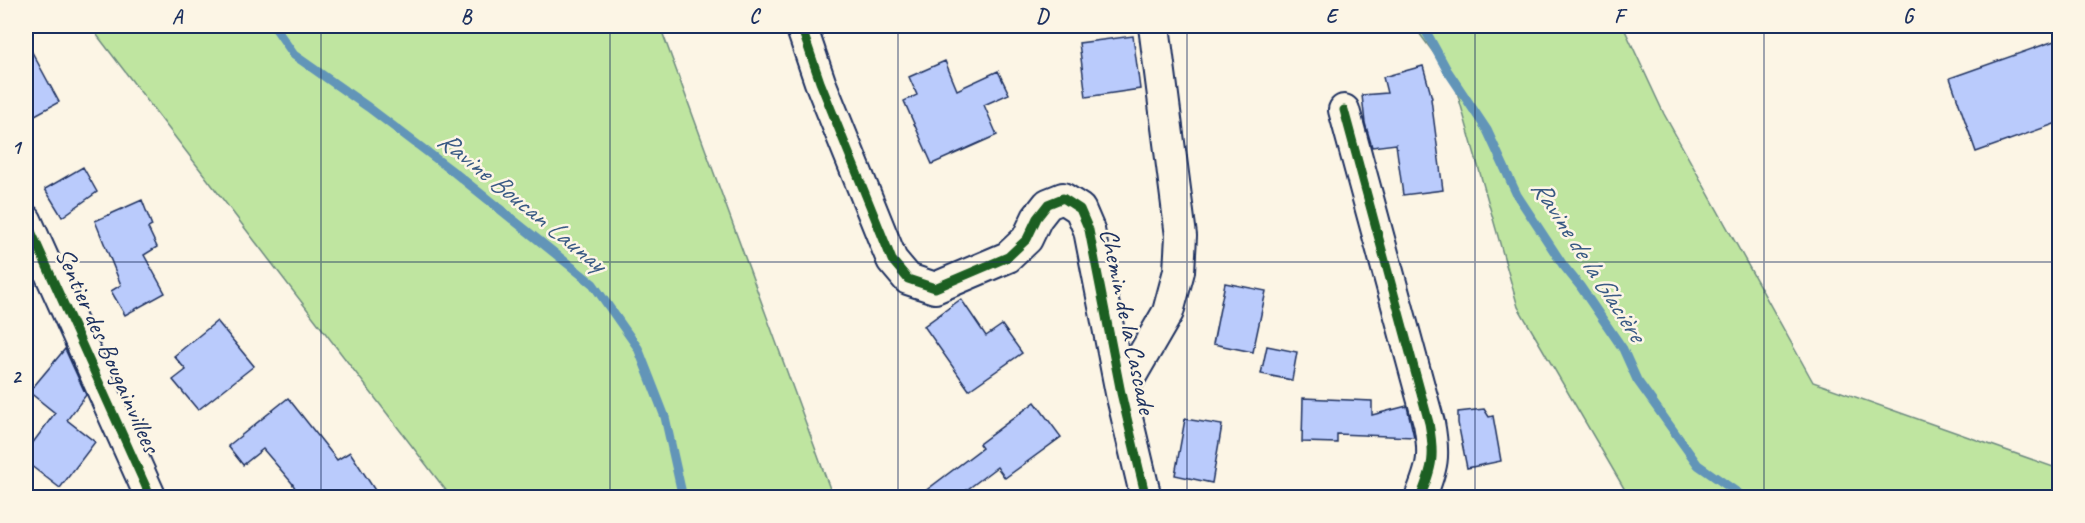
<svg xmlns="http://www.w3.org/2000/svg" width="2085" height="523" font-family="Caveat,sans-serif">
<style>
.green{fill:#bfe5a0;stroke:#6d8a7f;stroke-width:1.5}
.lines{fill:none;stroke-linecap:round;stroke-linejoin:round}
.stream{stroke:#6295b8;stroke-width:9}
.building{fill:#bacbfc;stroke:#1b2f5e;stroke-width:1.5}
.street-casing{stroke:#1b2f5e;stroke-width:34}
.street{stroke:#fcf5e5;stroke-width:30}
.cycleway-casing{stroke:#fcf5e5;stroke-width:13}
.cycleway{stroke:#1b5e20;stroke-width:9}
.grid{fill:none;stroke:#1b2f5e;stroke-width:1.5;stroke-opacity:0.55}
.labels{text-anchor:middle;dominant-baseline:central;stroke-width:5;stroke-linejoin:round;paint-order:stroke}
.street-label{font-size:26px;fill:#1b2f5e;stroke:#fcf5e5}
.water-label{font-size:27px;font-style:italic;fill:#395a84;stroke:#fcf5e5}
.neatline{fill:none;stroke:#1b2f5e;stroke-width:2}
.grid-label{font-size:20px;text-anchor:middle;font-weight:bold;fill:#1b2f5e}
</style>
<rect width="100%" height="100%" fill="#fcf5e5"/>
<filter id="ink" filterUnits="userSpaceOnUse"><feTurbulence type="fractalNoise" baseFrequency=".0167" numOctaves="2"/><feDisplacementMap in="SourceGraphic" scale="12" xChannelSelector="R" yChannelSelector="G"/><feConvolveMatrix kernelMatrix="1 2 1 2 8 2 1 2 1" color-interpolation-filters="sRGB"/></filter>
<g filter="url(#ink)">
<!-- green -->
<path class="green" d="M90,26H660L833,497H451Z
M1414,26H1623L1664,114L1813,382L2059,469V497H1629L1518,307L1454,81Z"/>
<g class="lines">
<!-- stream -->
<path class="stream" d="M274,26L294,55L368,107L455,173L593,284L638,348L665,417L683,498
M1423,26L1447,70L1487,130L1517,195L1563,265L1580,286L1623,349L1637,380L1698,465L1745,498"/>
</g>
<!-- building -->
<path class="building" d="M1133,36L1140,89L1086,97L1079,43Z
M2060,39V122L1976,152L1950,78Z
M26,41L59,102L26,120Z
M945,61L957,90L998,71L1009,94L984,105L997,135L932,164L904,101L917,95L909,77Z
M1423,66L1432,98L1431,99L1443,190L1403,195L1396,144L1372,147L1365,123L1362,95L1387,93L1383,77Z
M83,167L97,192L62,217L45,189Z
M142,200L152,226L148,228L157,247L144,255L165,293L125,315L111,291L121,285L95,221Z
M1225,283L1266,291L1253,352L1213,344Z
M961,299L986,336L1002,325L1022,353L969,390L924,326Z
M217,321L254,366L198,410L173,380L186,370L174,356Z
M1267,346L1297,352L1292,380L1261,374Z
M65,349L86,395L67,420L95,442L60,488L26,462V452L55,413L29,392Z
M288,398L337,460L350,452L380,498H301L292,483L263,449L243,465L228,446Z
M1303,398L1372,401V415L1407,406L1414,437L1337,434V443L1302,442Z
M1035,402L1061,437L1005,478L997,467L956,498H916L982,448L979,444Z
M1484,409L1489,417L1493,416L1501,461L1467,468L1458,423V412Z
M1185,419L1222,425L1212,483L1175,475Z"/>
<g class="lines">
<!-- street casing -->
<g class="street-casing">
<path id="street" d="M801,26L820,82L892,260L908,279L935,288L1008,257L1027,239L1037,218L1048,204L1063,198L1080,209L1089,230L1121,393L1146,498
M1344,110L1429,423C1435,456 1433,466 1420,498
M26,220L151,498
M1121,393L1168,312L1179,271L1181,236L1154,26"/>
</g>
<!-- street -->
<use href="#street" class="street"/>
<!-- cycleway casing -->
<g class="cycleway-casing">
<path id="cycleway" d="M801,26L820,82L892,260L908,279L935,288L1008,257L1027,239L1037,218L1048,204L1063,198L1080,209L1089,230L1121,393L1146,498
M1344,110L1429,423C1435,456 1433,466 1420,498
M26,220L151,498"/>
</g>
<!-- cycleway -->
<use href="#cycleway" class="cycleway"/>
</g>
</g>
<!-- grid -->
<path class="grid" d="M321,26V498M610,26V498M898,26V498M1187,26V498M1475,26V498M1764,26V498M26,262H2060"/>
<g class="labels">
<!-- street labels -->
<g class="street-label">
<text transform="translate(1128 321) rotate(78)">Chemin de la Cascade</text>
<text transform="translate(108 350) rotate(66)">Sentier des Bougainvillees</text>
</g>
<!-- water labels -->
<g class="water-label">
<text transform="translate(522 201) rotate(39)">Ravine Boucan Launay</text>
<text transform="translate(1589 260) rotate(57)">Ravine de la Glacière</text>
</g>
</g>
<!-- margin -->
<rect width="2085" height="523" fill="none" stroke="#fcf5e5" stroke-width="66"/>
<rect x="33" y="33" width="2019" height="457" class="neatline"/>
<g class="grid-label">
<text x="177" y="23">A</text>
<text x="466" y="23">B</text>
<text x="754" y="23">C</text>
<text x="1042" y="23">D</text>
<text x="1331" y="23">E</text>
<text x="1619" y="23">F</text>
<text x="1908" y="23">G</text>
<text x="16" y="154">1</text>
<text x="16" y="383">2</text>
</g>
</svg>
